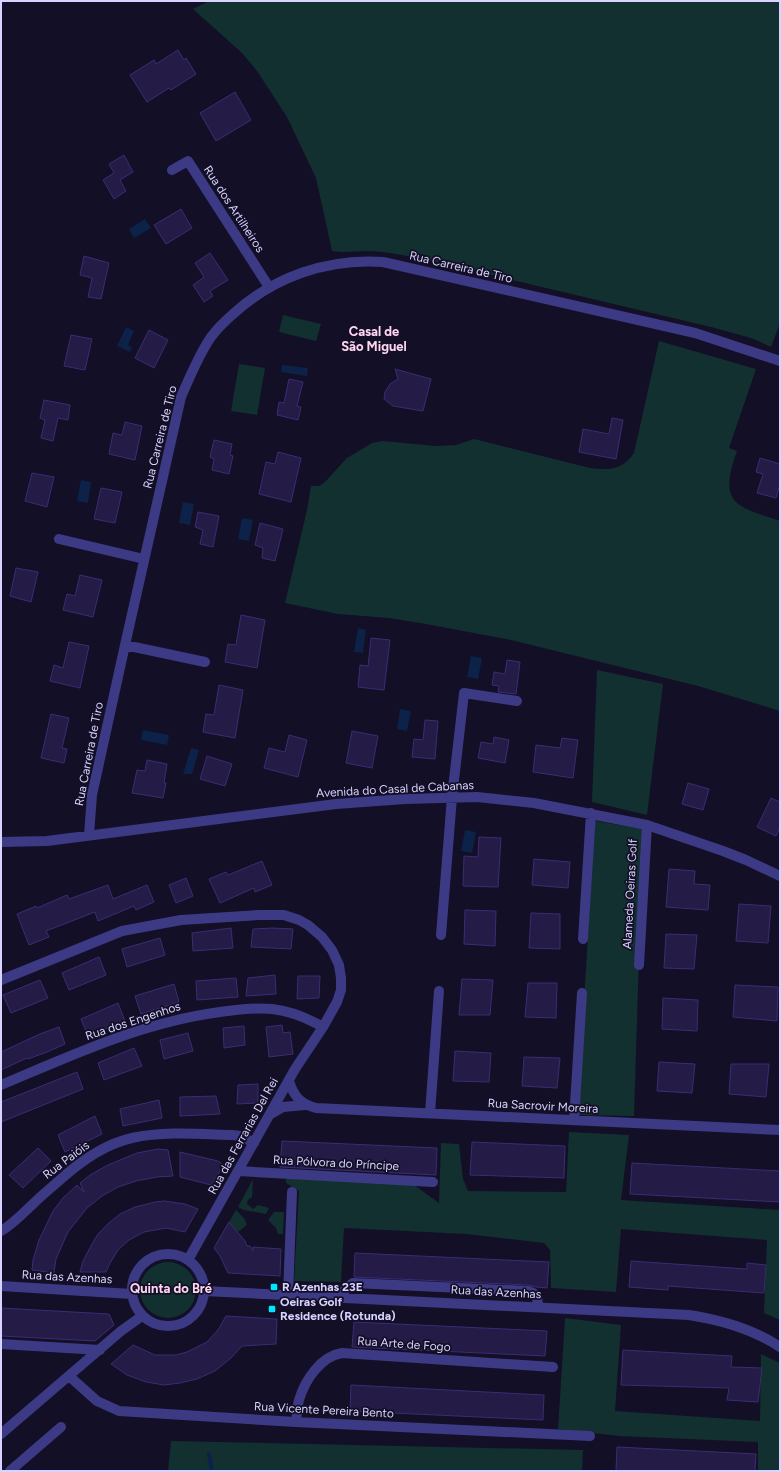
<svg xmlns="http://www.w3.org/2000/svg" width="781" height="1472" font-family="Figtree,sans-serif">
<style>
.green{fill:#12302f}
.water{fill:#0c2248}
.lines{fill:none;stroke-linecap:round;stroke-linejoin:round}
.stream{stroke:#0c2248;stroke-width:4}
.building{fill:#241b47;stroke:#3b2d73}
.minor{stroke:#3d3a85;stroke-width:10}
.poi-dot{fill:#00e5ff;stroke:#130f26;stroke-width:1.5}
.labels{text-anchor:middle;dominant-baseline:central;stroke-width:3.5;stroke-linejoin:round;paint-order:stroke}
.street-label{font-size:12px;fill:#d9d4ff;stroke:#130f26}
.poi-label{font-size:12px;font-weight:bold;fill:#d9d4ff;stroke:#130f26;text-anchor:start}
.neighbourhood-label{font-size:13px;font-weight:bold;fill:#ffd6f0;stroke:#130f26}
</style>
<rect width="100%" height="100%" fill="#130f26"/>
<!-- green -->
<path class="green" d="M209,1H780V323L771,347L751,338L711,327L424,259C405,256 386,251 367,251C355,251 344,253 332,251L316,178L287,117L257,71L242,53L193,9Z
M283,315L321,324L316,341L279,332Z
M659,341L756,369L729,448L737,451C718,504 735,506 780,521V711L698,686L511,640L426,624L389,618L338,614L285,603L307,510L311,486H319L325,482L347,458L372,443L383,441L436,446L456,445L474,439L590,468C610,470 621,471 634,453Z
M239,364L265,368L257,415L231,411Z
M597,670L663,684L647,815L592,802Z
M595,821L643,829L634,1116L577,1115Z
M569,1132L629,1135L621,1200L780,1210V1320L764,1313L767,1240L621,1229L616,1292L551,1288L550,1250L544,1243L466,1234L344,1228L341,1282L294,1281L299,1191L286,1183V1178L414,1185L439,1203L441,1143L459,1144L463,1179L468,1191L566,1192Z
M253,1179L252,1197L248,1200L247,1204L253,1209L258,1205L269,1208L266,1214L244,1210L238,1207Z
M236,1210L244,1218L247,1225L238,1232L229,1222Z
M274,1212H284L283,1234H278L276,1228L268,1220Z
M140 1290a28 28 0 1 1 56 0a28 28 0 1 1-56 0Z
M565,1318L621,1325L615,1411L760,1421L761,1354L780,1363V1471H758V1442L619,1436L558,1429Z
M171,1441L583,1450L582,1471H168Z"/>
<!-- water -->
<path class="water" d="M145,219L151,228L134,238L129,229Z
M126,327L134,331L128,345L132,347L130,352L117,346Z
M282,365L308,368L307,376L281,372Z
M81,480L91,482L88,503L77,501Z
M183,502L194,504L190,525L179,523Z
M242,518L253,520L249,541L238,539Z
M358,628L366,630L363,653L354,652Z
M471,656L482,658L478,679L467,677Z
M400,709L411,711L407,731L397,729Z
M143,730L169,735L167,745L141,740Z
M191,748L199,750L192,774H183Z
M465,830L476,832L472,853L461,851Z"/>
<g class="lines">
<!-- stream -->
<path class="stream" d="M209,1454L212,1471"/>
</g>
<!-- building -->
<path class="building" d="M178,50L184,60L186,58L196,74L171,90L169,88L147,102L130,75L154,60L156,64Z
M235,92L251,120L216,141L200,113Z
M124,155L133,172L120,180L126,191L114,199L103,180L114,173L109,164Z
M181,209L192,228L166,244L154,225Z
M210,253L228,280L210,291L213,296L204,302L193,285L204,277L195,263Z
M84,256L109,263L101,299L88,297L92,278L80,275Z
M149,330L168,340L154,368L135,358Z
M71,335L92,339L85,370L64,366Z
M395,369L431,379L423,411L393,406L384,399L385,392L390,384L398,379Z
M289,379L303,382L297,406L301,407L298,420L277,415L279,402L284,403Z
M44,400L70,405L68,420L58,418L53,441L41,438L45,420L40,418Z
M612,418L623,420L616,459L579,452L583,429L609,434Z
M125,422L142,426L135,460L109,454L113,433L122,435Z
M214,440L232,444L230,455L233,456L229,474L212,470L214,459L210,457Z
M278,452L301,458L291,502L259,494L266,462L275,464Z
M760,458L780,464V484L776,498L757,493L763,474L756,472Z
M32,473L54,477L47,507L25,501Z
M101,488L122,492L115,523L94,519Z
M198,512L219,516L213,547L200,544L203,530L195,527Z
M260,523L283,529L275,561L262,558L263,548L255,545Z
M16,568L38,572L31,602L10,596Z
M80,575L102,580L93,617L63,610L67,594L75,596Z
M241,615L265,620L257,668L225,662L228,644L236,645Z
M371,638L390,640L384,690L358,687L360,665L368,666Z
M69,642L89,646L80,688L50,681L54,665L63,668Z
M507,660L520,662L516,694L498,692L499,686L492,685L494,672L505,674Z
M219,685L243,690L235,738L203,732L206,714L214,715Z
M51,714L69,718L62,748L67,749L64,763L41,758Z
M425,720L438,721L435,759L412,757L414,739L423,740Z
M352,731L378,736L372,768L346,763Z
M289,735L307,740L298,777L264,768L269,748L285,752Z
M494,737L509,740L505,763L478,758L481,742L493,744Z
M562,738L578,740L573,778L533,772L536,745L560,748Z
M207,756L232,764L225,786L200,779Z
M147,760L167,764L164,783H166L163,798L132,793L137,770L145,771Z
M688,783L709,789L703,810L682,804Z
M771,798L780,802V827L776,836L757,827Z
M479,837L501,838L498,887L463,886L464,856L478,857Z
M534,859L570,862L568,888L532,885Z
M262,861L272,885L255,892L254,888L220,903L209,879L226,872L228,875Z
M669,869L695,871L694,884L710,885L708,910L666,907Z
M186,878L193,896L176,903L169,885Z
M108,885L113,899L147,885L154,902L136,910L134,906L98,921L95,912L46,931L49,937L29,945L17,914L36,906L37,908L67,895L69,899Z
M739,904L771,906L768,943L736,941Z
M465,910L496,911L495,946L464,944Z
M531,913L560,914V949L529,948Z
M231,928L233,948L193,951L192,933Z
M272,928L293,929L291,949L251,947L253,929Z
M666,934L697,935L694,969L664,968Z
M160,938L165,955L127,967L122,949Z
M99,957L106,975L69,990L62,973Z
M275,975L276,994L246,996L248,978Z
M298,976H320L319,998L297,999Z
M236,978L238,997L197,1000L196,981Z
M462,979L493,980L490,1015H459Z
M40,980L48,998L11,1013L3,995Z
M528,983H557L556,1018L525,1017Z
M174,984L179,1002L141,1014L135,996Z
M735,985L778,987L777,1021L733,1017Z
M663,998L698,1000L697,1031L662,1029Z
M118,1003L125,1021L88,1036L81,1019Z
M282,1025L283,1033L290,1032L293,1054L269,1057L266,1027Z
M244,1026L245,1045L224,1048L223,1028Z
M59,1027L65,1044L47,1052L28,1059L27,1058L1,1070V1052L40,1034Z
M188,1033L193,1051L164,1059L160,1040Z
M134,1048L142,1066L104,1080L98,1063Z
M455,1051L491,1053L489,1082L453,1081Z
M524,1057L560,1058L557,1088L522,1086Z
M659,1062L695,1064L692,1093L657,1091Z
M731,1064H769L766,1097L729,1094Z
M77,1072L83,1089L1,1122V1102Z
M258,1084V1103L237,1104L238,1085Z
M216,1096L220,1114L180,1116V1097Z
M159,1100L162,1118L123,1126L120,1109Z
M95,1116L102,1134L65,1152L58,1135Z
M282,1141L437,1148L436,1175L280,1167Z
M472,1142L565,1146L564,1178L470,1175Z
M38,1148L51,1161L23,1188L9,1175Z
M158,1149L168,1150L173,1176L157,1177L136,1181L118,1187L102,1196L87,1208L68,1232L56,1259L54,1273L32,1270L33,1260L39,1240L53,1211L63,1198L77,1185L84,1192L80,1183L90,1175L108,1165L137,1153Z
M180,1152L218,1161L224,1165L211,1185L180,1177Z
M632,1163L780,1171V1202L630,1194Z
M164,1201L185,1204L198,1209L185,1232L166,1228L144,1232L129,1240L118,1250L110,1263L106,1272H80L83,1261L92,1244L98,1234L109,1223L120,1214L135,1207L155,1202Z
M229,1222L245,1241L247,1246H250L253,1251V1247L281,1249L280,1276L228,1273L220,1256L214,1248Z
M355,1253L549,1262L547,1288L536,1287L528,1285L354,1277Z
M631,1261L747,1269V1263L766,1265L764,1293L668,1286V1290L629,1287Z
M1,1308L109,1314L114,1325L95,1341L1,1336Z
M226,1316L277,1319L276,1344L242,1346L231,1358L215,1371L197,1379L180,1383L164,1385L146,1382L127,1375L111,1364L133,1345L155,1355H176L187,1352L207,1342L218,1330Z
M354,1322L547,1331L545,1356L352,1347Z
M623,1350L732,1356L731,1367L762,1368L758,1402L727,1400L729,1388L621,1385Z
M351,1385L544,1395L543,1420L350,1411Z
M617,1447L756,1454L755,1471H616Z"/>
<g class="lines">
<!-- minor -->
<path class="minor" d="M172,170L188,161L269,287
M59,539L144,559
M125,645L205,662
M89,835L92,795L125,645L181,397C190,377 198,356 211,337C217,329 224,322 232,315C273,277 327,258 383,262L695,333L780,361
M1,842L47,841L336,804L405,799L477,797L534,803L647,825L723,851L746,860L780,876
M441,935L452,797L464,693L517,701
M583,939L591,813
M639,965L647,825
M1,980L122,931L181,920L259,915H284L299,920L308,925L322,937L332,950L339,965L341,978V990L337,1002L323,1027L295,1069L188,1260
M289,1081C294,1097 301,1104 316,1108L780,1130
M1,1085C72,1055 143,1022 220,1012C237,1010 255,1007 272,1009C291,1011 307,1018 323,1027
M430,1113L439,991
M271,1114L283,1107L305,1105
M574,1120L582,993
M238,1171L433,1182
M1,1231C13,1224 23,1213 34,1203C42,1195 52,1187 61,1179C81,1161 105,1144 132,1138C164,1131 199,1134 232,1135L241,1136L254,1143
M132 1290a36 36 0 1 1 72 0a36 36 0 1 1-72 0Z
M1,1286L132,1294
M204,1291L689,1315C721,1320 753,1329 780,1347
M288,1295L292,1192
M343,1297L345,1289L353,1283L528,1291L533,1293L537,1296L538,1307
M1,1344L100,1350
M69,1376L97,1401L119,1411L296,1422L590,1436
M296,1422C297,1415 297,1407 299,1400C305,1380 321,1356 342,1353L553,1367
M1,1434L121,1331L142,1316
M10,1471L61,1427"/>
</g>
<!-- markers -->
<g class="poi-dot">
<rect x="270" y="1283" width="8" height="8" rx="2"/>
<rect x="268" y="1305" width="8" height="8" rx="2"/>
</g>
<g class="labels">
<!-- street labels -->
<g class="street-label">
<text transform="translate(234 209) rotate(57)">Rua dos Artilheiros</text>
<text transform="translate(461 267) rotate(13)">Rua Carreira de Tiro</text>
<text transform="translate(160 437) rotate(-76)">Rua Carreira de Tiro</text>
<text transform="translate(89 754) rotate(-79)">Rua Carreira de Tiro</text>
<text transform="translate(395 789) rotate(-3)">Avenida do Casal de Cabanas</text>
<text transform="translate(630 894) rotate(-87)">Alameda Oeiras Golf</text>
<text transform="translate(133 1021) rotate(-18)">Rua dos Engenhos</text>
<text transform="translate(543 1106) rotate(3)">Rua Sacrovir Moreira</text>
<text transform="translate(243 1136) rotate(-61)">Rua das Ferrarias Del Rei</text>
<text transform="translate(66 1160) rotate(-37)">Rua Paióis</text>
<text transform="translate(336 1163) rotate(3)">Rua Pólvora do Príncipe</text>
<text transform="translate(67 1277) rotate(3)">Rua das Azenhas</text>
<text transform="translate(496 1292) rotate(3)">Rua das Azenhas</text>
<text transform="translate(404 1344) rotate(4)">Rua Arte de Fogo</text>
<text transform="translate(324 1410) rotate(3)">Rua Vicente Pereira Bento</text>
</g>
<!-- poi labels -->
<g class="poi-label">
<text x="282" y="1287">R Azenhas 23E</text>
<text x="280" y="1302">Oeiras Golf<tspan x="280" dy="14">Residence (Rotunda)</tspan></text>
</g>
<!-- neighbourhood labels -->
<g class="neighbourhood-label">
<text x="374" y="331">Casal de<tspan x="374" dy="15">São Miguel</tspan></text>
<text x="171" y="1288">Quinta do Bré</text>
</g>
</g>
<!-- border -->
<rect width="781" height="1472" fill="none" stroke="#d9d4ff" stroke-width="4"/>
</svg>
